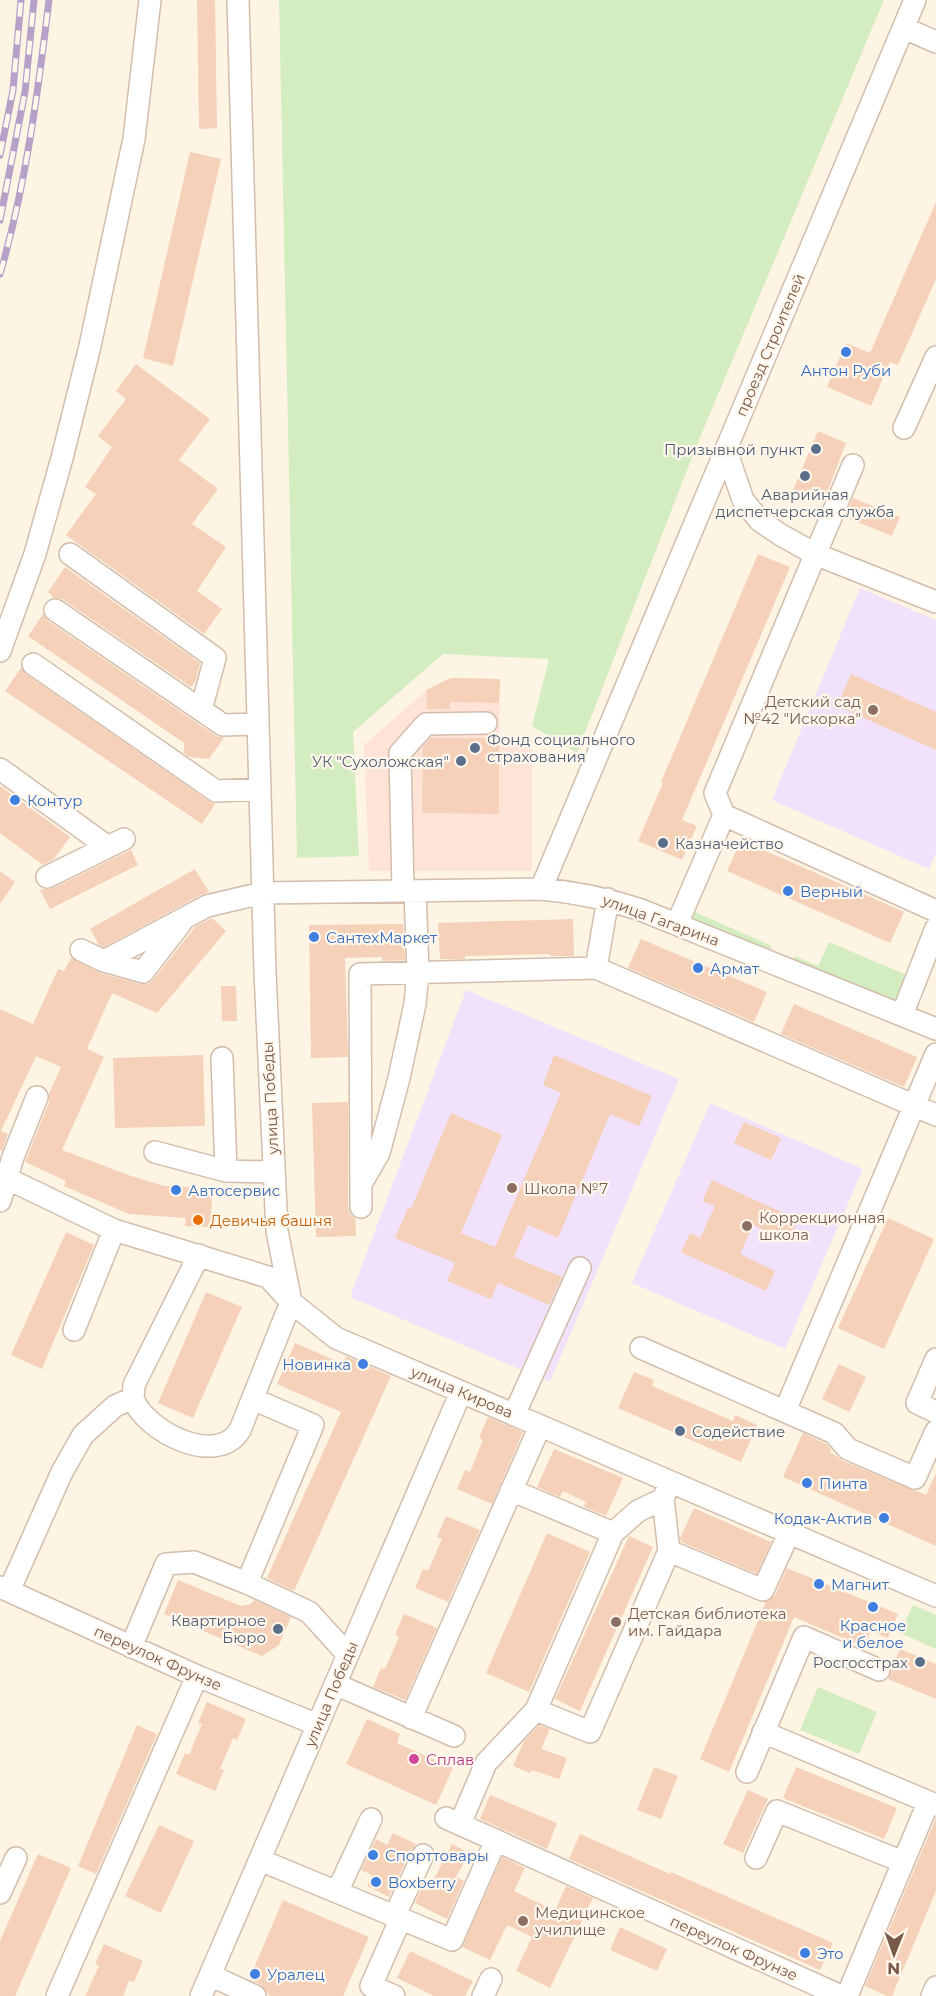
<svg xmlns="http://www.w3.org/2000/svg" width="936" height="1996" font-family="Montserrat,sans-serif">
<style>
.commercial{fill:#ffe3d7}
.education{fill:#f1e1fa}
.green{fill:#d3edc1}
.building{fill:#f5d1b9}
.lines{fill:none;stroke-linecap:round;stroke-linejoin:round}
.minor-casing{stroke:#d3bdac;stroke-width:24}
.minor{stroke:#fff;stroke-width:21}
.rail-casing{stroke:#b6a1c9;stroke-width:7}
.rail{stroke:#fff7ec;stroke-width:4.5;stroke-dasharray:14;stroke-linecap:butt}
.shop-dot{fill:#3f7fe0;stroke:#fff7ec;stroke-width:2}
.service-dot{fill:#5c6f8a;stroke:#fff7ec;stroke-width:2}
.education-dot{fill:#8d6e63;stroke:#fff7ec;stroke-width:2}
.food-dot{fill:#e8710a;stroke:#fff7ec;stroke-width:2}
.hotel-dot{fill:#d1479c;stroke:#fff7ec;stroke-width:2}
.labels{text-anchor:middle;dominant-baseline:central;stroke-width:4.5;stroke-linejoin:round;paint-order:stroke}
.street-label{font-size:15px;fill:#795947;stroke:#fff7ec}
.shop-label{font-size:15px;fill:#366cbe;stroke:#fff7ec;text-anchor:start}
.service-label{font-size:15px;fill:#4e5e75;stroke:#fff7ec;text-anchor:end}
.education-label{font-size:15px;fill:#785e54;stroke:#fff7ec;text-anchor:start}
.food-label{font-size:15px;fill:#c56008;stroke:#fff7ec;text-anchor:start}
.hotel-label{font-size:15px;fill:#b23c85;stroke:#fff7ec;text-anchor:start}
</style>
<rect width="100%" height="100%" fill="#fef4e4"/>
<!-- commercial -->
<path class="commercial" d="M451,678L500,679L499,738H532V871H369L364,745L426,691Z"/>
<!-- education -->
<path class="education" d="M860,588L936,620V852L929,869L772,800Z
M466,990L679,1079L550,1382L350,1297Z
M710,1103L863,1169L785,1349L632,1283Z"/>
<!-- green -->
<path class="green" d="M279,0H884L698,442L577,753L532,726L549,659L443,654L353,732L359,856L297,858Z
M695,912L772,946L768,954L691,920Z
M829,942L909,976L895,1009L792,964L795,956L818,966Z
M913,1605L936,1615V1649L900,1633Z
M818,1687L877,1712L859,1754L800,1730Z"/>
<!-- building -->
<path class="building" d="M197,0H215L217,128L199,129Z
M190,152L221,159L173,366L143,358Z
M936,202V279L898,365L890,362L871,406L827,387L846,343L870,353Z
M136,364L210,419L179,460L218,489L192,524L226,547L197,591L222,609L204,634L66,535L96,494L85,487L112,447L98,436L126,399L116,391Z
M818,431L846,443L823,503L793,490Z
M853,498L900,517L892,536L845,517Z
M758,554L790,567L682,820L697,826L682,860L638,841L663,783L661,782Z
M65,567L200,663L196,680L191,687L62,599L54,598L48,592Z
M43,614L48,621L216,736L224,738L209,759L190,757L184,753V743L28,636Z
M21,668L26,674L209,801L215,804L202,824L5,691Z
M851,674L936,712V750L837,706Z
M451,678L500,679L499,703L450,702V709H427L426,690Z
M430,738H499V814L422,813L423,747Z
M0,786L70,837L54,859L43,865L0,833Z
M741,840L904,912L890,943L727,871Z
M131,850L138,865L50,909L40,890L53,888Z
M195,869L209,892L201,895L104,947L99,945L90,929Z
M0,871L15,882L0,904Z
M212,918L226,931L157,1013L112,993L87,1049L104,1057L62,1150L131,1176L165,1186L212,1188L211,1227L185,1226L186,1218L129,1214L64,1186L66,1181L25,1162L49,1102V1094L61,1067L36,1056L1,1131L8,1134L2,1151L0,1150V1009L33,1024L58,969L64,971L71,958L100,973L140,984H148L153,980L196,926Z
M573,919L574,956H550V954L465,956V959H440L438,923Z
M403,924L405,960L382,961V957L345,958L348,1057L311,1058L309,925Z
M641,939L767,992L754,1022L628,968Z
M221,986H236L237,1021H222Z
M794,1004L917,1057L904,1087L781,1034Z
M203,1055L205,1126L115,1128L113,1058Z
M554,1055L652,1096L639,1126L610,1114L558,1238L528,1225L514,1257L562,1277L549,1305L498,1283L491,1299L447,1281L455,1263L395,1238L408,1208L411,1209L451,1113L502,1135L461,1233L495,1247L561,1093L543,1085Z
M348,1102V1207L350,1214L355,1218L356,1236L316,1237L312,1103Z
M744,1122L781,1138L771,1160L734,1143Z
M712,1180L798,1220L789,1241L753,1225L740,1254L775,1271L766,1291L681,1252L690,1233L700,1238L715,1206L702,1201Z
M888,1218L934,1239L884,1349L838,1328Z
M66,1232L94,1245L42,1369L11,1355Z
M206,1292L242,1307L193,1418L158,1403Z
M295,1343L343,1364L346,1356L391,1376L294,1591L267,1578L341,1412L277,1384Z
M839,1364L866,1377L849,1412L822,1399Z
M634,1372L654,1380L652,1386L733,1421L735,1415L757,1425L741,1462L618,1408Z
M488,1417L523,1432L492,1504L457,1489L465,1470L470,1472L483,1440L479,1438Z
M803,1433L826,1444L831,1449L830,1452L843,1461L926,1495L936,1473V1546L783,1477Z
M554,1449L623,1478L606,1516L584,1507L586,1502L563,1491L560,1497L537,1487Z
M694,1508L771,1542L757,1574L681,1542L680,1538Z
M446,1516L480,1530L448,1602L415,1588L423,1569L428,1571L442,1539L437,1537Z
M547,1533L590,1552L529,1692L486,1673Z
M629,1536L653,1547L580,1711L555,1699Z
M787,1568L898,1614L888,1638L871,1631L864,1647L794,1617L729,1772L700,1759L766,1602L775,1595Z
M178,1580L241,1606L251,1604L254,1600L291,1617L279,1645L262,1656L164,1614Z
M404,1614L437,1628L405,1700L373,1687L381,1668L385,1669L399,1637L395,1635Z
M900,1649L936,1664V1699L888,1679Z
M207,1702L246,1719L237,1740L233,1738L220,1769L224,1770L215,1791L176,1774L185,1753L189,1755L202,1724L198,1723Z
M367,1719L400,1734L397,1743L453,1768L436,1805L346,1764Z
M137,1725L157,1734L96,1874L78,1866Z
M539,1725L550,1729L541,1749L567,1758L559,1779L532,1770L530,1773L513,1766L524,1741Z
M654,1767L678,1776L661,1819L637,1810Z
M796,1767L897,1808L884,1839L783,1798Z
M748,1790L768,1799L743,1853L723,1844Z
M490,1795L557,1823L547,1849L480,1819Z
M936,1818V1891L892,1996H887L865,1986Z
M159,1825L194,1841L161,1913L125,1896Z
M393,1833L416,1844L411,1850L389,1897L367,1886L372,1875L361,1870L376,1839L387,1845Z
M580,1834L670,1874L671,1872L833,1943L820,1970L569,1859Z
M452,1844L469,1853L456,1877L464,1881L447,1919L415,1903L422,1888L428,1891Z
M38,1854L71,1868L15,1996H0V1941Z
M502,1857L525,1868L514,1891L555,1911L566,1886L593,1898L550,1988L516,1971L532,1937L507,1925L490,1960L462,1947Z
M283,1900L369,1937L343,1996H270L261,1985L249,1979Z
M620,1927L667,1949L657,1971L610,1950Z
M104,1944L143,1961L134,1982L129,1981L123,1996H85L99,1966L95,1964Z
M410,1951L473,1981L465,1996H434L397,1978Z"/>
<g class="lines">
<!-- minor casing -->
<g class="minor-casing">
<path id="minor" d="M904,28L936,42
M904,428L936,357
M726,450L743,500L760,521L781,535L815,554L936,602
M70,554L215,658L201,710
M55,610L223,725L258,724
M0,651L35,554L62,458L90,346L134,139L150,0
M33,664L216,791L259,789
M0,769L108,847
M724,815L936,911
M47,877L124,839
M541,889L915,0
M403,891L400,753L426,724L486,723
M677,924L724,815L715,793L853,465
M81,950L104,961L143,972L181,923
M104,961L207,906L262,893L541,889C576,892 608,899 641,910L936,1029
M596,968L608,899
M902,1015L936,928
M222,1058L226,1171
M155,1152L226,1171L273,1172
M0,1175L114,1230L268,1277L291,1302L336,1338L936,1596
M361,1184L379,1153L399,1078L415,1004L418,972L415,891
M0,1201L13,1157L37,1097
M361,1207L360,974L596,968L936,1115
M74,1330L114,1230
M641,1348L834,1433L848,1449L915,1478L936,1431
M936,1359L917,1403L936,1412
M133,1398C144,1431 217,1468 240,1430L291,1302L277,1231L265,972L238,0
M785,1411L936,1054
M514,1415L580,1268
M511,1490L613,1533
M669,1551L763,1590L789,1533
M247,1583L309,1612L348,1655
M0,1587L197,1676L318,1725
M9,1591L62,1472L83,1435L115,1406L133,1398L134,1385L199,1255
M131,1647L166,1564L194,1562L247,1583L313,1425L253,1399
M335,1684L454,1736
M536,1710L590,1732L669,1551L663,1499
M411,1718L540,1426
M763,1732L936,1805
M747,1772L804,1637L879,1670
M446,1818L841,1996
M460,1824L486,1763L536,1710L613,1533L638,1511L663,1499L670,1482
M756,1858L777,1811L903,1862
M260,1860L452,1940L496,1840
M337,1892L371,1819
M0,1893L16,1858
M395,1915L423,1855
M210,1975L255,1996
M57,1996L197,1676
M201,1996L461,1392
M394,1996L371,1986L401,1918
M483,1996L491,1979
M847,1996L928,1803
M932,1996L936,1987"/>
</g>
<!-- minor -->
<use href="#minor" class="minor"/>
<!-- rail casing -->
<g class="rail-casing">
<path id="rail" d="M0,155L13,90L21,0
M0,220L25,92L34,0
M0,274C26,185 38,92 49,0"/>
</g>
<!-- rail -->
<use href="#rail" class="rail"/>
</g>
<!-- markers -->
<g class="shop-dot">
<circle cx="846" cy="352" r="6"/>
<circle cx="15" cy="800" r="6"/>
<circle cx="788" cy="891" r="6"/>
<circle cx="314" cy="937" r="6"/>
<circle cx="698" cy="968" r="6"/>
<circle cx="176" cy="1190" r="6"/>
<circle cx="363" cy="1364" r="6"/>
<circle cx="807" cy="1483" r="6"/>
<circle cx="884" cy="1518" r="6"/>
<circle cx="819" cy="1584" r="6"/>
<circle cx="873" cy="1607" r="6"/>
<circle cx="373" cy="1855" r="6"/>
<circle cx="376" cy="1882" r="6"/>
<circle cx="805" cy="1953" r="6"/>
<circle cx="255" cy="1974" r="6"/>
</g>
<g class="service-dot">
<circle cx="816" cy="449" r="6"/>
<circle cx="805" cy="476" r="6"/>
<circle cx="475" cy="748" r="6"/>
<circle cx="461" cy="761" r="6"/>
<circle cx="663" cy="843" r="6"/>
<circle cx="680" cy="1431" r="6"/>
<circle cx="278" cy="1629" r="6"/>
<circle cx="920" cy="1662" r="6"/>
</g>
<g class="education-dot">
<circle cx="873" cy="710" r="6"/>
<circle cx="512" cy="1188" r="6"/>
<circle cx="747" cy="1226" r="6"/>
<circle cx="616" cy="1622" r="6"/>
<circle cx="523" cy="1921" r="6"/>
</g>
<circle class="food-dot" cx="198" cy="1220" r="6"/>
<circle class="hotel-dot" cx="414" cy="1759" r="6"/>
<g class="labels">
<!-- street labels -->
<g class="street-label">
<text transform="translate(770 345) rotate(-67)">проезд Строителей</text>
<text transform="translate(661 920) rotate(20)">улица Гагарина</text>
<text transform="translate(270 1098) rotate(-93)">улица Победы</text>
<text transform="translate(462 1392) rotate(23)">улица Кирова</text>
<text transform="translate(158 1658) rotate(24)">переулок Фрунзе</text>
<text transform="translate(331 1694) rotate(-67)">улица Победы</text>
<text transform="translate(734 1948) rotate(24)">переулок Фрунзе</text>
</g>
<!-- shop labels -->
<g class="shop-label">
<text x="846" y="370" text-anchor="middle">Антон Руби</text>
<text x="27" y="800">Контур</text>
<text x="800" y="891">Верный</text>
<text x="326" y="937">СантехМаркет</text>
<text x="710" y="968">Армат</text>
<text x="188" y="1190">Автосервис</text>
<text x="351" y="1364" text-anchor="end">Новинка</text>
<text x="819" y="1483">Пинта</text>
<text x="872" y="1518" text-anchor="end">Кодак-Актив</text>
<text x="831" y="1584">Магнит</text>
<text x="873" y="1625" text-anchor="middle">Красное<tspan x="873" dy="17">и белое</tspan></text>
<text x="385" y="1855">Спорттовары</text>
<text x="388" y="1882">Boxberry</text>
<text x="817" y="1953">Это</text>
<text x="267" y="1974">Уралец</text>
</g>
<!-- service labels -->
<g class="service-label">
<text x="804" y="449">Призывной пункт</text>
<text x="805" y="494" text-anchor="middle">Аварийная<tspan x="805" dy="17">диспетчерская служба</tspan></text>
<text x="487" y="739" text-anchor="start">Фонд социального<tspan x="487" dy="17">страхования</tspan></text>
<text x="449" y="761">УК "Сухоложская"</text>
<text x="675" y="843" text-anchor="start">Казначейство</text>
<text x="692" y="1431" text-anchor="start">Содействие</text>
<text x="266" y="1620">Квартирное<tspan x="266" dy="17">Бюро</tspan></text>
<text x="908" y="1662">Росгосстрах</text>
</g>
<!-- education labels -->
<g class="education-label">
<text x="861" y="701" text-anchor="end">Детский сад<tspan x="861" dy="17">№42 "Искорка"</tspan></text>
<text x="524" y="1188">Школа №7</text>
<text x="759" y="1217">Коррекционная<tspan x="759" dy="17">школа</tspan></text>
<text x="628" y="1613">Детская библиотека<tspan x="628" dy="17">им. Гайдара</tspan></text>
<text x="535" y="1912">Медицинское<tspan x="535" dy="17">училище</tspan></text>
</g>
<!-- food labels -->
<g class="food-label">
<text x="210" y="1220">Девичья башня</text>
</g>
<!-- hotel labels -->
<g class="hotel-label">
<text x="426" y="1759">Сплав</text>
</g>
</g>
<!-- north arrow -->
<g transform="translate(894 1954) rotate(181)" stroke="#fff7ec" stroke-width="4.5" paint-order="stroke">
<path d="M0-4.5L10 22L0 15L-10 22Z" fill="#795947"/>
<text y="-9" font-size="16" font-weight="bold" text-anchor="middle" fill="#795947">N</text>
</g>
</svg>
